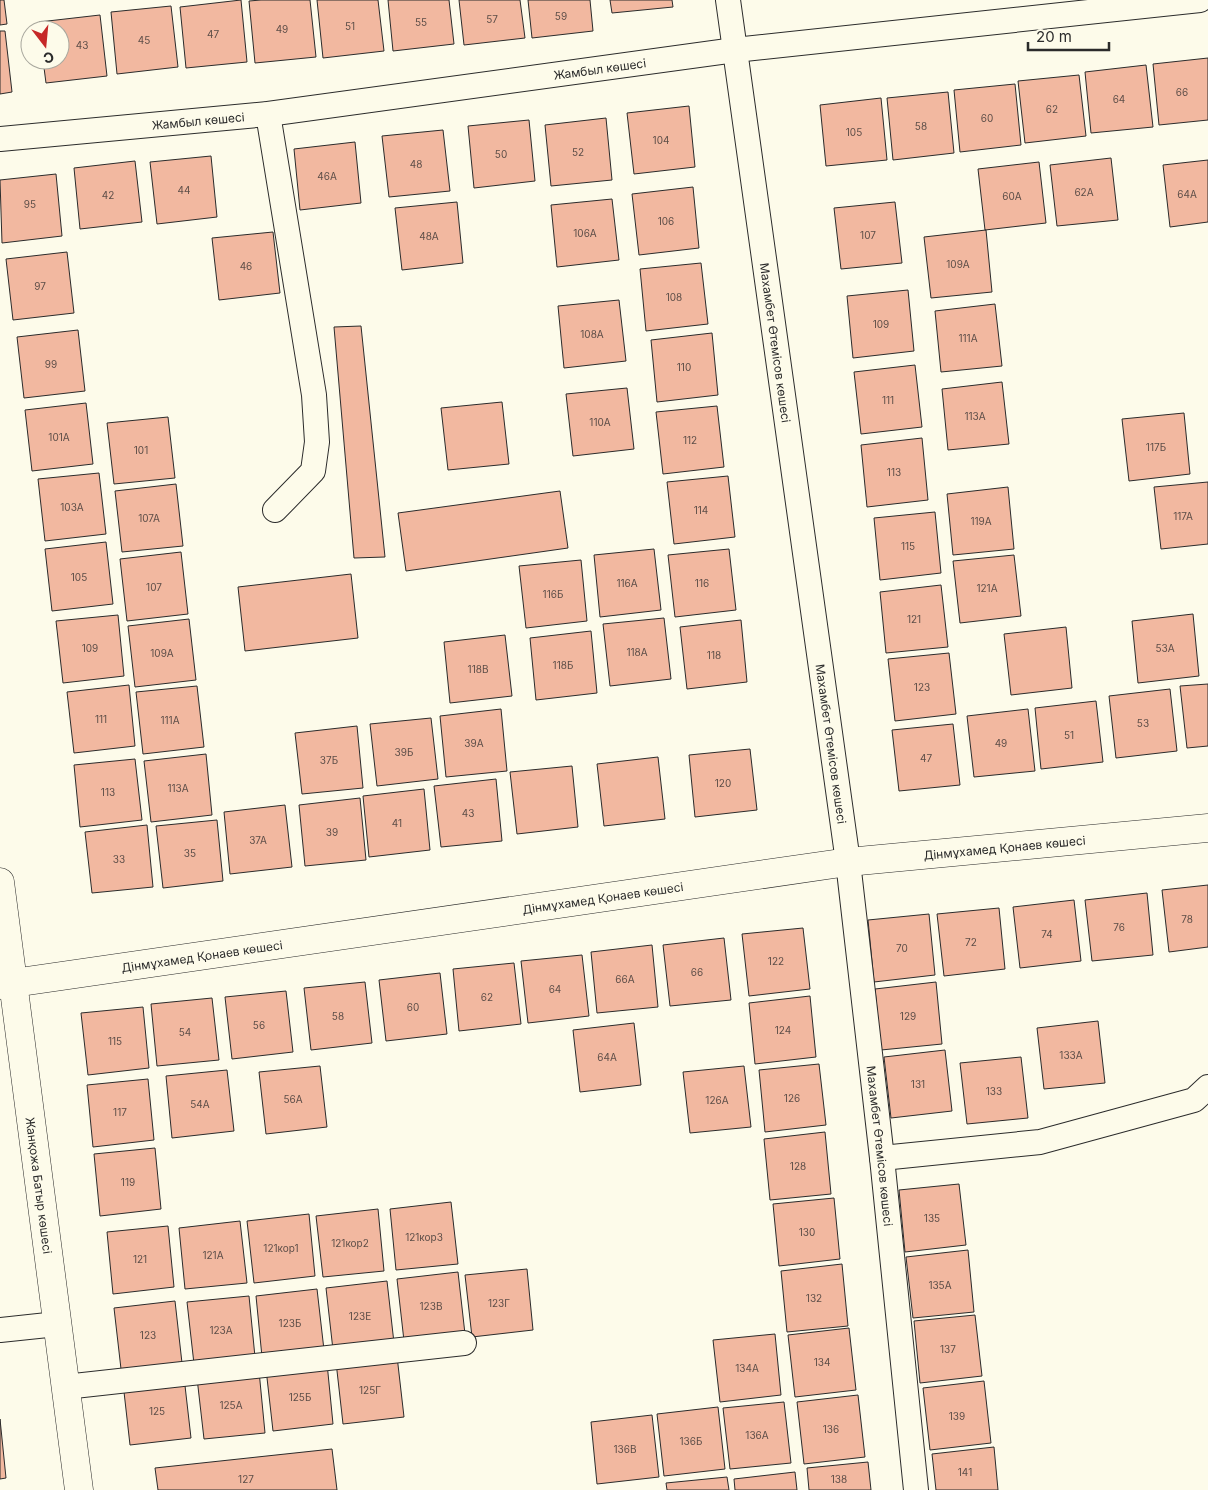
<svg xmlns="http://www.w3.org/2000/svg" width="1208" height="1490" font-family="Inter,sans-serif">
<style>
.building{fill:#f2b8a0;stroke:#2b2b2b}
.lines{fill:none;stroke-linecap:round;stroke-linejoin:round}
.street-casing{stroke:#2b2b2b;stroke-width:26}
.secondary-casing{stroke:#2b2b2b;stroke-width:29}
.street{stroke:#fdfbea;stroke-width:24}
.secondary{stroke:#fdfbea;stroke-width:28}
.labels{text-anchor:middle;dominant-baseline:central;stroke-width:4;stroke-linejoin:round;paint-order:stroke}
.number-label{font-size:10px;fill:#5d4e48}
.street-label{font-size:12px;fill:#2b2b2b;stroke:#fdfbea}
</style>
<rect width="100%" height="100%" fill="#fdfbea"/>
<!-- building -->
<path class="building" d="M0,0H4L7,24L0,25Z
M241,0L247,62L186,68L180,7Z
M261,0H310L316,57L255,63L249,1Z
M317,0H378L384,51L323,58Z
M388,0H449L454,44L393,51Z
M459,0H520L525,38L464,45Z
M528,0H590L593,31L532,38Z
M610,0H672L673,7L612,13Z
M171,6L178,67L117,74L111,12Z
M100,15L107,76L46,83L43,60H60V30H40L39,22Z
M0,31H5L12,92L0,94Z
M1208,58V120L1159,125L1153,64Z
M1146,65L1153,127L1091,133L1085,72Z
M1079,75L1086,136L1025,143L1018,81Z
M1015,84L1021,145L960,152L954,90Z
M948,92L954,153L893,160L887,98Z
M881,98L887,160L826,166L820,105Z
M689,106L695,167L634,174L627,113Z
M606,118L612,180L551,186L545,125Z
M529,120L535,181L474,188L468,126Z
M443,130L450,191L389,197L382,136Z
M355,142L361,203L300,210L294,149Z
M211,156L217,217L157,224L150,162Z
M1111,158L1118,220L1057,226L1050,165Z
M1208,160V222L1170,227L1163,165Z
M135,161L142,222L80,229L74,168Z
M1039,162L1046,223L985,230L978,169Z
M56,174L62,236L2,243L0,180Z
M693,187L699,248L639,255L632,194Z
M612,199L619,260L557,267L551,205Z
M457,202L463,263L402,270L395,208Z
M895,202L902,263L841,269L834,208Z
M986,230L992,292L931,298L924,237Z
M273,232L280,293L219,300L212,238Z
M67,252L74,313L13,320L6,259Z
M701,263L708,324L646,331L640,269Z
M908,290L914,351L853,358L847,296Z
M619,300L626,361L564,368L558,306Z
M995,304L1002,366L941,372L935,311Z
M361,326L385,557L354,558L334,327Z
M78,330L85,391L24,398L17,337Z
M712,333L718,395L657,402L651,340Z
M915,365L922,427L861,434L854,372Z
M1002,382L1009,444L948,450L942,389Z
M627,388L634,449L573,456L566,394Z
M502,402L509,464L448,470L441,408Z
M86,403L93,464L32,471L25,410Z
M717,406L724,467L663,474L656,412Z
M1184,413L1190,474L1129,481L1122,419Z
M168,417L175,478L114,484L107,423Z
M922,438L928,500L867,507L861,445Z
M99,473L106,534L45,541L38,479Z
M728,476L735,537L674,544L667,482Z
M1208,482V544L1161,549L1154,487Z
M176,484L183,546L122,552L115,491Z
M1008,487L1014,549L953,555L947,494Z
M560,491L568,548L406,571L398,513Z
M935,512L941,573L880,580L874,518Z
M106,542L113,604L52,611L45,549Z
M654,549L661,610L600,617L594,555Z
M729,549L736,610L675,617L668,555Z
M181,552L188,614L127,621L120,559Z
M1014,555L1021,616L960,623L953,561Z
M581,560L587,621L526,628L519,566Z
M351,574L358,638L245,651L238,587Z
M941,585L948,647L886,653L880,592Z
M1193,614L1199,676L1138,683L1132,621Z
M118,615L124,676L63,683L56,621Z
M664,618L671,679L610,686L603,624Z
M189,619L196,680L135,687L128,626Z
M741,620L747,682L687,689L680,627Z
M1066,627L1072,688L1011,695L1004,634Z
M591,631L597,693L536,700L530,638Z
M505,635L512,696L450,703L444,642Z
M949,653L956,714L895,721L888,659Z
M1208,684V746L1187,748L1180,686Z
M129,685L135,746L74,753L67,692Z
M197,686L204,747L143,754L136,692Z
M1170,689L1177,751L1116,758L1109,696Z
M1096,701L1103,762L1041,769L1035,708Z
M501,709L507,771L446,777L440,716Z
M1028,709L1035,771L974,777L967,716Z
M431,718L438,779L377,786L370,724Z
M953,724L960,785L899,791L892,730Z
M357,726L363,788L302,794L295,733Z
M750,749L757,810L695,817L689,755Z
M206,754L212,815L151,822L144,761Z
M658,757L665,819L604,826L597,764Z
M135,759L142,820L80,827L74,765Z
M572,766L578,827L517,834L510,772Z
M496,779L502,841L441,847L434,786Z
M424,789L430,850L369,857L363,796Z
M360,798L366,860L305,866L299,805Z
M285,805L292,867L230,874L224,812Z
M217,820L223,881L163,888L156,826Z
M147,825L153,887L92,893L85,832Z
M1208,885V947L1169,952L1162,890Z
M1147,893L1153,955L1092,961L1085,900Z
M1074,900L1081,961L1020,968L1013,907Z
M999,908L1005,969L944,976L937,914Z
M929,914L935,975L874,982L868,920Z
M803,928L810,989L749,996L742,934Z
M724,938L731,1000L670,1006L663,945Z
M652,945L658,1007L597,1013L591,952Z
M582,955L589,1016L528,1023L521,961Z
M514,963L521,1024L459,1031L453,969Z
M440,973L447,1034L386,1041L379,980Z
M365,982L372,1043L311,1050L304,988Z
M936,982L942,1044L881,1050L875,989Z
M286,991L293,1052L232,1059L225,997Z
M810,996L816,1057L755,1064L749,1003Z
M212,998L219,1060L157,1066L151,1004Z
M143,1007L149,1068L88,1075L81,1013Z
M1098,1021L1105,1083L1044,1089L1037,1028Z
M634,1023L641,1085L580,1092L573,1030Z
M945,1050L952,1111L891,1118L884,1057Z
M1021,1057L1028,1118L967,1124L960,1063Z
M819,1064L826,1125L765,1132L759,1070Z
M320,1066L327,1127L266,1134L259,1072Z
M744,1066L751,1127L690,1133L683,1072Z
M227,1070L234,1131L172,1138L166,1076Z
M148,1079L154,1140L93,1147L87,1085Z
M825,1132L831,1194L770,1200L764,1139Z
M155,1148L161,1209L100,1216L94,1154Z
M959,1184L966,1245L905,1252L899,1190Z
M834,1198L840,1259L779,1266L773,1204Z
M451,1202L458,1264L396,1270L390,1209Z
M378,1209L384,1271L323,1277L316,1216Z
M309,1214L315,1276L254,1283L247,1221Z
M240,1221L247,1283L185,1289L179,1228Z
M168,1226L174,1287L113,1294L107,1232Z
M968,1250L974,1312L913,1318L906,1257Z
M842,1264L848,1326L787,1332L781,1271Z
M527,1269L533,1330L472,1337L465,1275Z
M458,1272L465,1334L404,1341L397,1279Z
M387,1281L394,1343L333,1350L326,1288Z
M317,1289L324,1350L262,1357L256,1296Z
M249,1296L255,1357L194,1364L187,1302Z
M175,1301L182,1363L121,1369L114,1308Z
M975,1315L982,1376L920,1383L914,1321Z
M849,1328L856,1390L795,1397L788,1335Z
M775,1334L781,1395L720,1402L713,1340Z
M397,1356L404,1417L343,1424L336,1362Z
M327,1363L333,1424L273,1431L266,1369Z
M259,1371L265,1433L204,1439L197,1378Z
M184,1377L191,1438L130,1445L123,1383Z
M984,1381L991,1443L930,1450L923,1388Z
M858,1395L865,1457L804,1464L797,1402Z
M784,1402L791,1463L730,1469L723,1408Z
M718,1407L725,1469L664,1476L657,1414Z
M652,1415L659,1477L597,1484L591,1422Z
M0,1419L6,1478L0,1479Z
M994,1447L998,1490H936L932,1454Z
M332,1449L337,1490H158L155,1468Z
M868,1462L871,1490H809L807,1468Z
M795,1472L797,1490H735L734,1479Z
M727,1477L729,1490H667L666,1483Z"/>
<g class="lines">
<!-- street casing -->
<g class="street-casing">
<g id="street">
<path id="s1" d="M728,0L848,862L882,1158L916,1490"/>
<path d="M268,114L314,395L317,442L313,471L275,510"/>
<path id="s2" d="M0,139L268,114L735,50L1200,0"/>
<path d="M882,1158L1040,1142L1194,1100L1208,1087"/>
<path d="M0,1330L57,1324"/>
<path d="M65,1387L464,1343"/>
</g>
</g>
<!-- secondary casing -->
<g class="secondary-casing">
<g id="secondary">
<path id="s3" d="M0,882L79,1490"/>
<path id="s4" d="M0,985L848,862L1208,828"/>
</g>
</g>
<!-- street -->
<use href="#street" class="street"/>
<!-- secondary -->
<use href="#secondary" class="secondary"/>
</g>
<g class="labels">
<!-- number labels -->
<g class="number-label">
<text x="561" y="16">59</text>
<text x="492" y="19">57</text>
<text x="421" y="22">55</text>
<text x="350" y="26">51</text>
<text x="282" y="29">49</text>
<text x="213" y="34">47</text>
<text x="144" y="40">45</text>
<text x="82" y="45">43</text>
<text x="1182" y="92">66</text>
<text x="1119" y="99">64</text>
<text x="1052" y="109">62</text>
<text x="987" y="118">60</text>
<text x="921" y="126">58</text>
<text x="854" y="132">105</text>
<text x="661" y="140">104</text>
<text x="578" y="152">52</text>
<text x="501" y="154">50</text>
<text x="416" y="164">48</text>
<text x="327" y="176">46А</text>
<text x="184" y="190">44</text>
<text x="1084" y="192">62А</text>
<text x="1187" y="194">64А</text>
<text x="108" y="195">42</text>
<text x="1012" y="196">60А</text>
<text x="30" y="204">95</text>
<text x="666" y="221">106</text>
<text x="585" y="233">106А</text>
<text x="868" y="235">107</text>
<text x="429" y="236">48А</text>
<text x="958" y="264">109А</text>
<text x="246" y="266">46</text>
<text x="40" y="286">97</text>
<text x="674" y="297">108</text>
<text x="881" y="324">109</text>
<text x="592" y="334">108А</text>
<text x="968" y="338">111А</text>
<text x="51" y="364">99</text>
<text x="684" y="367">110</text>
<text x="888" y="400">111</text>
<text x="975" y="416">113А</text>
<text x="600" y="422">110А</text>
<text x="59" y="437">101А</text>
<text x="690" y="440">112</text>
<text x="1156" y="447">117Б</text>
<text x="141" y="450">101</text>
<text x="894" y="472">113</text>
<text x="72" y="507">103А</text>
<text x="701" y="510">114</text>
<text x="1183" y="516">117А</text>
<text x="149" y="518">107А</text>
<text x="981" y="521">119А</text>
<text x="908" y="546">115</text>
<text x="79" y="577">105</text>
<text x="627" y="583">116А</text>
<text x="702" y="583">116</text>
<text x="154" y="587">107</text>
<text x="987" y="588">121А</text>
<text x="553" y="594">116Б</text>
<text x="914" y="619">121</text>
<text x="90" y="648">109</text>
<text x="1165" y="648">53А</text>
<text x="637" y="652">118А</text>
<text x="162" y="653">109А</text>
<text x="714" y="655">118</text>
<text x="563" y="665">118Б</text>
<text x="478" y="669">118В</text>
<text x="922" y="687">123</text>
<text x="101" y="719">111</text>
<text x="170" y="720">111А</text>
<text x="1143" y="723">53</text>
<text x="1069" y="735">51</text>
<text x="474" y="743">39А</text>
<text x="1001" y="743">49</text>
<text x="404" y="752">39Б</text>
<text x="926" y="758">47</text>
<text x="329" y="760">37Б</text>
<text x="723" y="783">120</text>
<text x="178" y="788">113А</text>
<text x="108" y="792">113</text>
<text x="468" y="813">43</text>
<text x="397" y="823">41</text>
<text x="332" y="832">39</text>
<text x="258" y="840">37А</text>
<text x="190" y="853">35</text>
<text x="119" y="859">33</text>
<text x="1187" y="919">78</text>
<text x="1119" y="927">76</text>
<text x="1047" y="934">74</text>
<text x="971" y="942">72</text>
<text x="902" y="948">70</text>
<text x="776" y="961">122</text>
<text x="697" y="972">66</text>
<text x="625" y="979">66А</text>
<text x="555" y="989">64</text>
<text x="487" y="997">62</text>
<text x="413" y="1007">60</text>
<text x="338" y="1016">58</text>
<text x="908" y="1016">129</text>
<text x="259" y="1025">56</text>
<text x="783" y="1030">124</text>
<text x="185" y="1032">54</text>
<text x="115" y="1041">115</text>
<text x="1071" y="1055">133А</text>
<text x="607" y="1057">64А</text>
<text x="918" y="1084">131</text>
<text x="994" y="1091">133</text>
<text x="792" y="1098">126</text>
<text x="293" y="1099">56А</text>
<text x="717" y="1100">126А</text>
<text x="200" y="1104">54А</text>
<text x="120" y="1112">117</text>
<text x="798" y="1166">128</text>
<text x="128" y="1182">119</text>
<text x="932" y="1218">135</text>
<text x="807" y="1232">130</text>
<text x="424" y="1237">121кор3</text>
<text x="350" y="1243">121кор2</text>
<text x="281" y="1248">121кор1</text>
<text x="213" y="1255">121А</text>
<text x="140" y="1259">121</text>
<text x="940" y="1285">135А</text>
<text x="814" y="1298">132</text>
<text x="499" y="1303">123Г</text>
<text x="431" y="1306">123В</text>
<text x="360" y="1316">123Е</text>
<text x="290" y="1323">123Б</text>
<text x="221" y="1330">123А</text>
<text x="148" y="1335">123</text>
<text x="948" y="1349">137</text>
<text x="822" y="1362">134</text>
<text x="747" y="1368">134А</text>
<text x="370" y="1390">125Г</text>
<text x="300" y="1397">125Б</text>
<text x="231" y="1405">125А</text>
<text x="157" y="1411">125</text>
<text x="957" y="1416">139</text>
<text x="831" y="1429">136</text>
<text x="757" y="1435">136А</text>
<text x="691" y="1441">136Б</text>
<text x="625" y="1449">136В</text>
<text x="965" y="1472">141</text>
<text x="246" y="1479">127</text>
<text x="839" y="1479">138</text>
</g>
<!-- street labels -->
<g class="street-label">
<text stroke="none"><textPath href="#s2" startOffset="604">Жамбыл көшесі</textPath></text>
<text stroke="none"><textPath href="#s2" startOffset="199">Жамбыл көшесі</textPath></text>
<text stroke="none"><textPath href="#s1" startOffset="346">Махамбет Өтемісов көшесі</textPath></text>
<text stroke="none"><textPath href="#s1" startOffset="751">Махамбет Өтемісов көшесі</textPath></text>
<text stroke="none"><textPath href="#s4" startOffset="1014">Дінмұхамед Қонаев көшесі</textPath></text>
<text stroke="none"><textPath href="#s4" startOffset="609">Дінмұхамед Қонаев көшесі</textPath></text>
<text stroke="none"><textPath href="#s4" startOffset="204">Дінмұхамед Қонаев көшесі</textPath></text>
<text stroke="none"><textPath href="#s1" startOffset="1156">Махамбет Өтемісов көшесі</textPath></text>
<text stroke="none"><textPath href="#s3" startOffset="306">Жанқожа Батыр көшесі</textPath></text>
</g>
</g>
<!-- north arrow -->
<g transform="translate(45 45) rotate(164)"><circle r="24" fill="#fdfbea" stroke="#a9a89e"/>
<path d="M0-4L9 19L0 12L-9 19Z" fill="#c62828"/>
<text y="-8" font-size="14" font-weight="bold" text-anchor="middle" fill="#2b2b2b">С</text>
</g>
<!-- scale -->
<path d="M1028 42v8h81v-8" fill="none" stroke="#2b2b2b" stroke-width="2.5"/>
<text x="1036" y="42" font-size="15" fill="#2b2b2b" stroke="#fdfbea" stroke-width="4" paint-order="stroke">20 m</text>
</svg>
